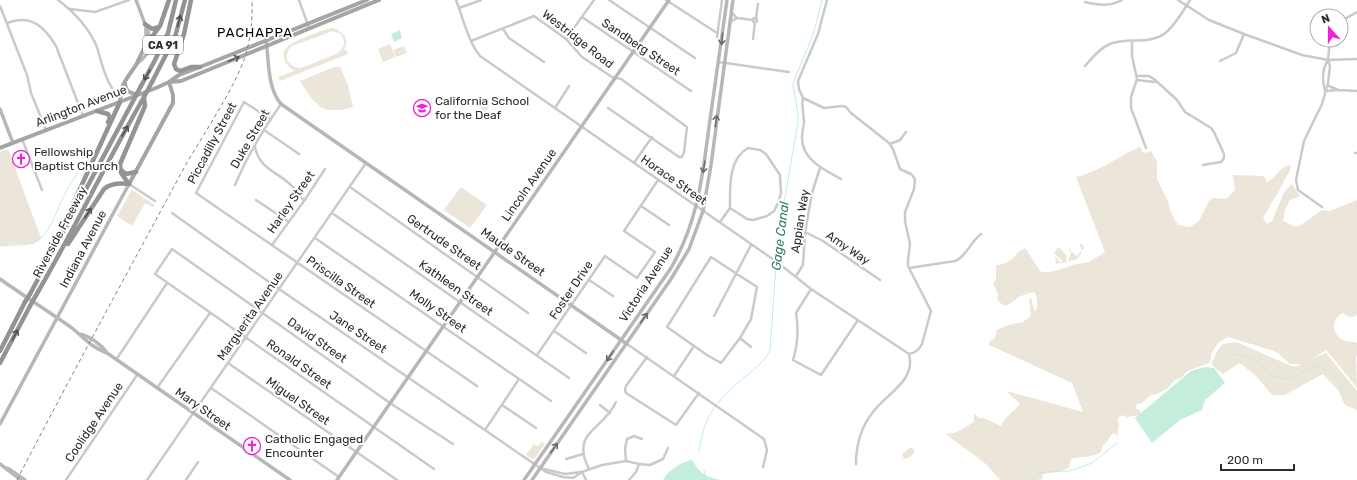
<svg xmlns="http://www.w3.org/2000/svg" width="1357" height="480" font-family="Rubik,sans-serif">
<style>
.green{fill:#ece5d9;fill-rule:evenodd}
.water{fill:#c4eddb}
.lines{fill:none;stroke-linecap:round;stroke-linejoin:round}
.stream{stroke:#c4eddb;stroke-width:1}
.street{stroke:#cacaca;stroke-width:2.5}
.secondary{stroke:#b7b7b7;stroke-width:3.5}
.primary{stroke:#a5a5a5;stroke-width:4}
.highway{stroke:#949494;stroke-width:4.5}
.rail{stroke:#828282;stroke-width:1;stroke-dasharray:4 3;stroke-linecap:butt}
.highway-bridge{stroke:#949494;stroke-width:4.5}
.oneway{stroke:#515151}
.oneway2{stroke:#6b6b6b}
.oneway3{stroke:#5d5d5d}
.labels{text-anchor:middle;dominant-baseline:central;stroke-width:4;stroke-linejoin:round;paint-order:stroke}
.shield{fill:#fff;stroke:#6c6c6c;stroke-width:1}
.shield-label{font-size:11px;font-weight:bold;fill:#2d2d2d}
.street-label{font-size:12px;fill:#2d2d2d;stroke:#fff}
.poi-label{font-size:12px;fill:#2d2d2d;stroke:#fff;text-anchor:start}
.neighbourhood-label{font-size:13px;letter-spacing:1px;fill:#000;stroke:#fff}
.water-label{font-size:13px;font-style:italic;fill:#317f5d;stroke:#fff}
</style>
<rect width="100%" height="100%" fill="#fff"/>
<!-- green -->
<path class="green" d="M332,28C343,30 350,40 344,50H346L348,54L280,81L278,77L294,71C286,66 279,55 287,47C291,42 324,29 332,28ZM333,31L341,34C351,51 333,55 321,60C314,63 307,66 300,68C287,67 282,55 292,46Z
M390,44L395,57L383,62L378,49Z
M404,46L407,53L396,57L393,50Z
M334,67H340L348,85L353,107L342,110H328L322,108L311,98L300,81Z
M481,98L490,105L486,112L476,105Z
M1139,147L1141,148L1142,152L1145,153L1151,151L1157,162V179L1168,201L1171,213L1178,225L1190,227L1199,221L1209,201L1213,198L1226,199L1235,190L1233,175L1264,176L1267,182C1278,177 1279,166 1291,165C1290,174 1288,172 1285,179C1279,192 1270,205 1263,218L1267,224L1272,221L1284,192L1292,184L1300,196L1290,200L1285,210L1283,221L1296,227L1302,224L1322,210L1330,211L1357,200V315L1352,317L1346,316L1344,313L1340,314C1338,317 1334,321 1334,325C1333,333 1340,341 1347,341C1351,342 1353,341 1357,343V356H1356L1357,388L1334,359L1326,350L1313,358L1326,353L1357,391V410L1345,405L1338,390L1323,374L1285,395H1272L1257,377L1240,363L1223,374L1211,364L1218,350L1223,344L1236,342L1294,367L1302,364H1290L1278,353L1271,350L1228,337L1219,342L1214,349L1211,354V359L1209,363L1187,371L1181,378L1175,380L1168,388L1157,394L1151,395L1142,403L1137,404L1136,408L1141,412L1140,415L1127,417L1122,415L1117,419L1119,424L1117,436L1114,433C1109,436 1108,442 1103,445L1101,452C1092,458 1081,456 1071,459L1069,468L1057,472L1043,474L1042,479L1040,480H1000L986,464L947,435L948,433C957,435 966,426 974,422V415L976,414L978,418H984L1001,426C1005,416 1018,409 1020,403L1011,396L1007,391L1083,412L1072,383L989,345L990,341L994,339L997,330L1005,326L1023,322L1031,316L1029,298H1031L1034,310L1036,311C1038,305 1038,296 1034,292C1030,293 1025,294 1021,296C1012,299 1006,314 997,298L998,294L993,283L996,280V265C1000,265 1007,263 1011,260C1017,255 1018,249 1026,249L1040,271C1048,275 1062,268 1070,266C1076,263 1083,264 1089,262C1095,259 1100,255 1105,252L1076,177C1100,171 1118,157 1139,147Z
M8,149L41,238L38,241L33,244H12L0,246V152Z
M460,188H462L487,205L470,228L444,210Z
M132,190L155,205L153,207L148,204L147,205L145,203L132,226L117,216L131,191Z
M1079,244H1082L1084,247C1079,257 1080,260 1068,261L1071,253L1069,250H1066L1064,247L1067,250L1070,249L1071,252H1073V253L1077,256L1082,250Z
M1058,248H1060L1067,256L1066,259L1067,262L1056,264L1055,256L1061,263L1062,261L1054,253Z
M542,442L545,444L535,458L532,459L526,455L534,444L538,446Z
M911,447L915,451C914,454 908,459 904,459L902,454Z"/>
<!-- water -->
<path class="water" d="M400,30L402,38L394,42L391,34Z
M1205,367L1214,368L1225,383L1205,400L1202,410L1180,420L1152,443L1135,418L1191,371Z
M692,460C701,474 704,476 720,480H663C670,469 679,463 692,460Z"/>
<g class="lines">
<!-- stream -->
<path class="stream" d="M0,246C11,244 26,247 37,241C50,234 58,207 65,194C71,183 77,173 85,163
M1216,371L1235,354L1255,359L1272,376L1289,379L1317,365L1332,373L1345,390L1357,398
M699,452C704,413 718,400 747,375C756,368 765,361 770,350L778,238L798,122V115L793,83L813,35L822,0
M704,470L705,475
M1031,480L1041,472L1070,471L1092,463L1117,443"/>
<!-- street -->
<path class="street" d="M58,0C74,12 89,28 97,47C101,61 104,76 112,88
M299,0L309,28
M456,0C463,18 468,41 480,56L777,262L811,289L909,354
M609,0L695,58
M666,0L717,33
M827,0L818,34L798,81L799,89L803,98L824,108L842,106L846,107L851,113L889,143L893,149L900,169L911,174L915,179L914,189L905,212V221L910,244L908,261V266L931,311L922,344C919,350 915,353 909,354
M1178,0L1209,20L1244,34L1302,55L1328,60L1357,59
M1085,2C1097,5 1110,7 1122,0
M0,6L27,75L31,93L46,130
M459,8L481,0
M70,9L95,12L129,0
M731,12L737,18
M582,17L691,91
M753 20a2 2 0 1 1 4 0a2 2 0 1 1-4 0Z
M756,18L758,4
M1341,21L1357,12
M730,22L737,18L753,20
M7,23C31,14 44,26 56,46L83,116
M503,29L509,38L544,62
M717,37L722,0
M566,39L594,0
M753,39L755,22
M471,41L534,16L566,39L582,57L612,77L621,79L687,127L684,152L682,157H679L608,108
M1132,41V56L1137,79L1131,97V108L1146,148
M1220,61L1236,53L1244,34
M719,62L789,72
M1085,66C1092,58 1100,48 1110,44C1128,37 1148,45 1164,34C1175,26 1183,11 1190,0
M1137,76H1149L1154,79L1177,100L1185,112L1211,128L1214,132L1224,154V158L1221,162L1203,165
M1137,80L1155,82
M1327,85L1338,90
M1325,91C1322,80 1322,69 1328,60
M1326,91L1338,90L1357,91
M803,98C801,105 804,114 804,123C803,128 802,133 802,138C802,160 825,170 841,179
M555,108L569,86
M270,119L244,102L196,193L477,386
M264,130L299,154
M22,139L42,190
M890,144L900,140L906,132
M255,147C260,170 277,171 292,186C297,190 300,196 304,201
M748,148L760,150L766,154L780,175L781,193L778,203L774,211L767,216L753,220L747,219L730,208C730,188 728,159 748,148Z
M1355,153H1357
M634,163L652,137
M129,184L155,201
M235,185C247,156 263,130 281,104
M350,187L528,313
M256,200L289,222
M641,206L669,225
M1322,207L1298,190L1296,180L1304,141L1322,104L1328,83L1330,66L1328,60L1330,40
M172,213L279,289L546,472L563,477L573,478L582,472L602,465L626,461L639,464L650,465L663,459L668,448
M332,213L569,378
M720,222L730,208
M805,232L823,241L880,280
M315,238L551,401
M272,245L304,201L325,169
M711,257L757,287L751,319L740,338L721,363L707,355L667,327Z
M909,268L955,261C967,256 970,242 981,234
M796,276L803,265L805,232L812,193L820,168
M589,280L613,296
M811,289L796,313C799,330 798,344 793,360L821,375L858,320
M714,316L751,245
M554,331L586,353
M740,338L751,347
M627,344L764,439L767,450L763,467
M537,355L605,256L637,278L655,252L624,231L658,180
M647,357L626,386L625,390L626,393L676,425L699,393
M116,360L167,283
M228,363L397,480
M674,376L694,346
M157,388L210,313
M211,388L339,477
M502,405L536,428
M600,405L610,413
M485,430L519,379
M566,459L583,454
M626,461L625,449L627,439L634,436L642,439
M856,464C856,445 861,427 873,412C887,393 916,381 909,354
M540,468L565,474L581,472
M434,469L155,274L172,249L390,403L453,444
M589,469C570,431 603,431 616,402
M582,472L586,480
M66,480L137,375
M147,480L366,163
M186,480L198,462
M629,480L636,472L639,464"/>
<!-- secondary -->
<path class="secondary" d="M136,0C139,8 142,16 145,24C153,41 153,51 138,63
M266,40C269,60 267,88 281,104L627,344
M146,45V27
M0,109L13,143
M0,279C24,296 48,311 72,328C83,337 92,348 107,353
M79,334C88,335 102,345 107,353L290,480
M0,424L129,184
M0,464L21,480
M6,468L9,469L25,480
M337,480L669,0
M524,480L671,268C698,221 702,179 709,127C715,85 721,43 727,0
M532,480L671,279L689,249L703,211L711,165L733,0"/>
<!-- primary -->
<path class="primary" d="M125,81C125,90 128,93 137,94
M169,82L181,81L379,0
M120,102C121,83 126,80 136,65C139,59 142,52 146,45
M0,148L156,88L169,82L179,75L200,67L367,0
M129,184L173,103V95L169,82"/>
<!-- highway -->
<path class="highway" d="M191,0L184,34L174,64L176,69L180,71L191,67H200
M145,24L152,29L159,27
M146,45L160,26L169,0
M152,82L175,37L185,0
M141,86L155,60L168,33L176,0
M97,111L108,114L110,118L108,122
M121,170L126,174L136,172
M129,184L121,173L120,164L145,106L144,98
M70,214L73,204L120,102
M68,244L104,189C111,183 120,183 129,184
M30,294L132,103
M35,297C73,232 106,163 144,97
M0,351L25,302
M0,363L30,306"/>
<!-- rail -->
<path class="rail" d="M17,480C69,379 124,279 178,179C198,141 225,105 242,65C250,45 253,22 252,0"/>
<!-- highway-bridge -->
<path class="highway-bridge" d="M144,97L152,82
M132,103L141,86
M25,302L30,294
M30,306L35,297"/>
</g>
<!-- one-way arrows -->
<defs><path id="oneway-shaft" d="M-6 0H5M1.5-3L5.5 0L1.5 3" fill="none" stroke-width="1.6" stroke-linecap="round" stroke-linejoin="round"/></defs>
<g class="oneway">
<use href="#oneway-shaft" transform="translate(179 21) rotate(-74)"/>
<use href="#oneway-shaft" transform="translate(147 75) rotate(120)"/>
<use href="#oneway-shaft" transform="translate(125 131) rotate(-61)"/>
<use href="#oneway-shaft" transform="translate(88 213) rotate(-59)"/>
<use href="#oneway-shaft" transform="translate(15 335) rotate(-62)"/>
</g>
<g class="oneway2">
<use href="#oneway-shaft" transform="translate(722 39) rotate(97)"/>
<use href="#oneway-shaft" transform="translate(716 121) rotate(-83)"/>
<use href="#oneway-shaft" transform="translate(704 167) rotate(99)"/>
<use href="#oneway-shaft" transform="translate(644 318) rotate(-55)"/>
<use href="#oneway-shaft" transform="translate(610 356) rotate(125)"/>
<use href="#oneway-shaft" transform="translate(554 448) rotate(-55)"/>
</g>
<use class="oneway3" href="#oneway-shaft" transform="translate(234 59) rotate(-22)"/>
<!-- icons -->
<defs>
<g id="school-ring" transform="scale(0.9)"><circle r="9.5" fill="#fff" stroke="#ed25da" stroke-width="1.5"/><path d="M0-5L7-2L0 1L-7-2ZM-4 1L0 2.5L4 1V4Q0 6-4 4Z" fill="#ed25da"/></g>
<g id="church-ring" transform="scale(0.9)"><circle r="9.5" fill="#fff" stroke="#ed25da" stroke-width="1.5"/><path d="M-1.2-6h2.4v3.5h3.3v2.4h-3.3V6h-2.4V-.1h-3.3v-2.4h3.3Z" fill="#ed25da"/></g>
</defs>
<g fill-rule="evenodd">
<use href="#school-ring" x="422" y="108"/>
<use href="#church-ring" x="21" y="159"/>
<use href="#church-ring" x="252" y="446"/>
</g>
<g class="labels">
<!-- shield labels -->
<rect class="shield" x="143" y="36" width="40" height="18" rx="3"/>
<g class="shield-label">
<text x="163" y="45">CA 91</text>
</g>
<!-- street labels -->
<g class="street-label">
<text transform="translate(578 39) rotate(38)">Westridge Road</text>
<text transform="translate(641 47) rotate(34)">Sandberg Street</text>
<text transform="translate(81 106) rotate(-21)">Arlington Avenue</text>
<text transform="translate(250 139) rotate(-60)">Duke Street</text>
<text transform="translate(212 143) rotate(-62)">Piccadilly Street</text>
<text transform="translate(674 180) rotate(35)">Horace Street</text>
<text transform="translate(529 185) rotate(-55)">Lincoln Avenue</text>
<text transform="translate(291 202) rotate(-55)">Harley Street</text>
<text transform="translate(800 221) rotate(-81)">Appian Way</text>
<text transform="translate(60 232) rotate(-62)">Riverside Freeway</text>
<text transform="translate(444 242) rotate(35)">Gertrude Street</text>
<text transform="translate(848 248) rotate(34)">Amy Way</text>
<text transform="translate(83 249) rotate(-62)">Indiana Avenue</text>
<text transform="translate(513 252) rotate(35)">Maude Street</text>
<text transform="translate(341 282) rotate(35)">Priscilla Street</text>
<text transform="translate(646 284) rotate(-57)">Victoria Avenue</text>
<text transform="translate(456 288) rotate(35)">Kathleen Street</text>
<text transform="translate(571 290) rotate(-56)">Foster Drive</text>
<text transform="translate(438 311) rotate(35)">Molly Street</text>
<text transform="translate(250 316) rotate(-55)">Marguerita Avenue</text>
<text transform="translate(358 332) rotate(34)">Jane Street</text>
<text transform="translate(317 340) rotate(35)">David Street</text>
<text transform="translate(299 364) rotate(35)">Ronald Street</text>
<text transform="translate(298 401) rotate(35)">Miguel Street</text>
<text transform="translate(203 409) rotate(35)">Mary Street</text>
<text transform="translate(94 422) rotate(-56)">Coolidge Avenue</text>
</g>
<!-- poi labels -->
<g class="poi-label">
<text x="435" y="101">California School<tspan x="435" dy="14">for the Deaf</tspan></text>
<text x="34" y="152">Fellowship<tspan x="34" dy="14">Baptist Church</tspan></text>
<text x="265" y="439">Catholic Engaged<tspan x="265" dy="14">Encounter</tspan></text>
</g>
<!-- neighbourhood labels -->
<g class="neighbourhood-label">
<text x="255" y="32">PACHAPPA</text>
</g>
<!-- water labels -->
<g class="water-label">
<text transform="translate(780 236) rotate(-83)">Gage Canal</text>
</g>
</g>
<!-- north arrow -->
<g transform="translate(1329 28) rotate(339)"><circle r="19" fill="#ffffff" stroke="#ababab"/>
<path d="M0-3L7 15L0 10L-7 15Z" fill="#ed25da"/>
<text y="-6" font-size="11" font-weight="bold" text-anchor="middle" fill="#2d2d2d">N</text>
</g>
<!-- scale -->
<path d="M1221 464v6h73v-6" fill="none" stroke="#2d2d2d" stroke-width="2"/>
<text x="1227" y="464" font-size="12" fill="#2d2d2d" stroke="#ffffff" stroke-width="3" paint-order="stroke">200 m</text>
</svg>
